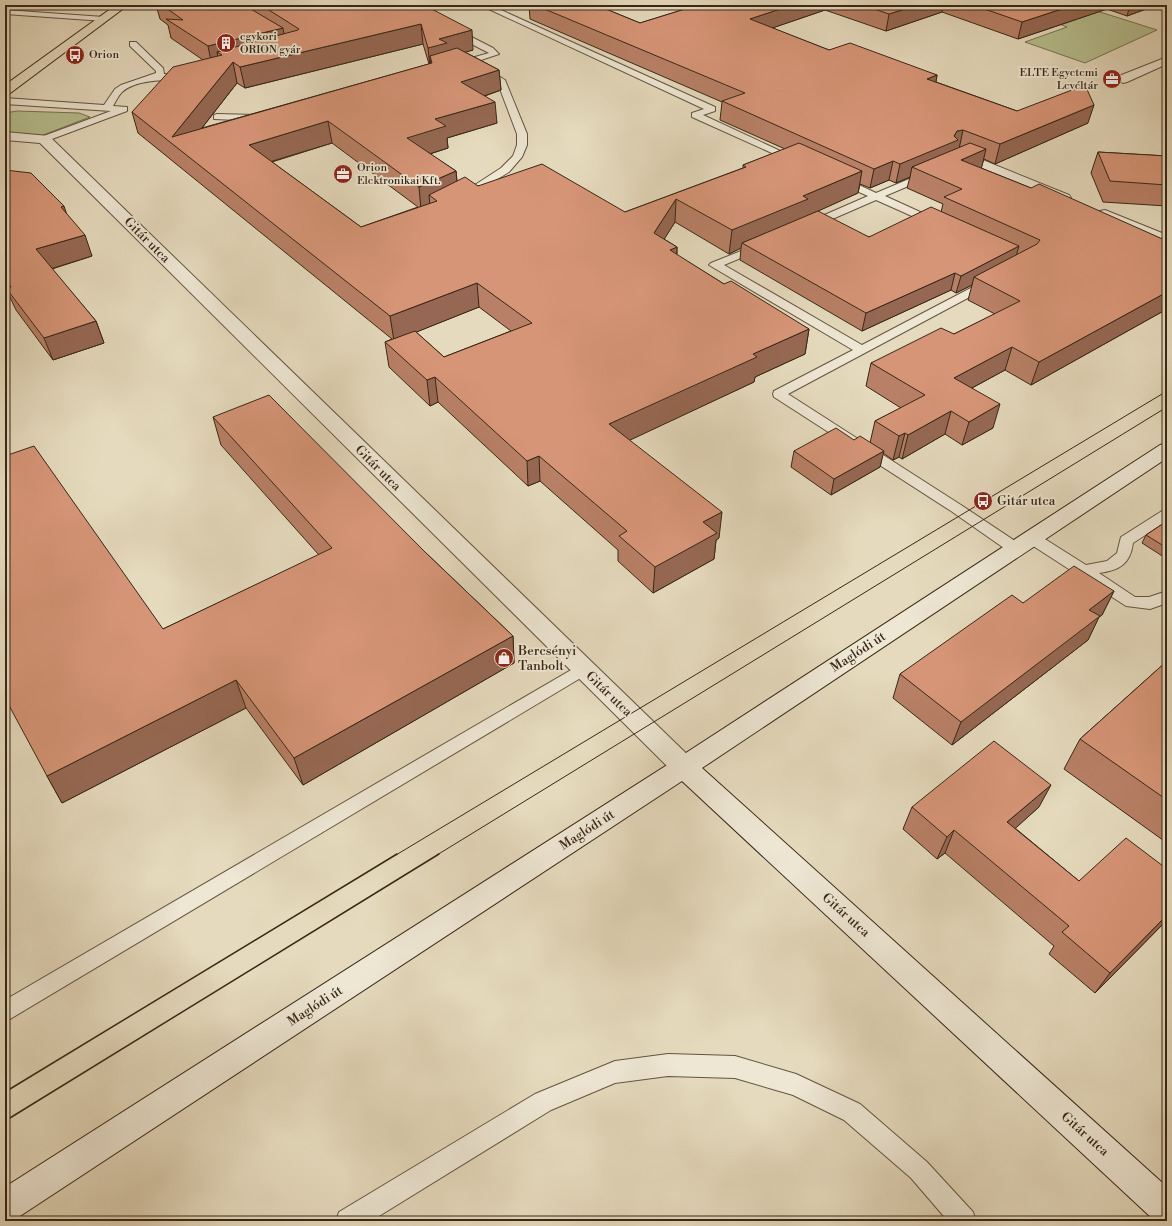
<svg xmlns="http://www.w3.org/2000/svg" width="1172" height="1226" font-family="'Libre Bodoni',serif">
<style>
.green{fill:#b7bf8f;stroke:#787352}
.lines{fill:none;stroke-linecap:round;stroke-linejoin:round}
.lane-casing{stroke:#635440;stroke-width:2}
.street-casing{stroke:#635440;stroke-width:2}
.secondary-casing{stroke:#382716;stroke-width:2}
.primary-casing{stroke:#382716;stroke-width:2}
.lane{fill:#eee7d4;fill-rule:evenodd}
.street{fill:#eee7d4;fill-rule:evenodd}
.secondary{fill:#eee7d4;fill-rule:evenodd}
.primary{fill:#e5dabd;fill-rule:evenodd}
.tram-far1{stroke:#382716;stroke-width:1}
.tram{stroke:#382716;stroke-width:1.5}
.wall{fill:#b88066;stroke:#382716;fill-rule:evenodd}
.shaded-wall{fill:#966853;stroke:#382716}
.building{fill:#d69577;stroke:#382716}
.labels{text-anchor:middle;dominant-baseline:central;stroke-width:3.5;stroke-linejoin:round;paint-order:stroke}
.far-poi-label{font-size:11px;fill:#382716;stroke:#eee7d4;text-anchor:start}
.street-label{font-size:13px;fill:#382716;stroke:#eee7d4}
.poi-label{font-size:13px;fill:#382716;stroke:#eee7d4;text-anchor:start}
</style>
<rect width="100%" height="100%" fill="#e5dabd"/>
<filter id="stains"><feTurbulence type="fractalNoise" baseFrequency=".005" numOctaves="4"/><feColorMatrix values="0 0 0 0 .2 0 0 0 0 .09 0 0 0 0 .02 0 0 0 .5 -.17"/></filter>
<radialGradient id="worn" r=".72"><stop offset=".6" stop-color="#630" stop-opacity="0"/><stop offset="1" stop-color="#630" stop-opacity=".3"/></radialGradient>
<!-- green -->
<path class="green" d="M1078,5L1157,30L1085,63L1025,42L1067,27L1052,21Z
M17,111L79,113L90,117L38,137L5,134V113Z"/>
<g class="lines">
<!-- lane casing -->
<g class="lane-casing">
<path id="lane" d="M480,5H490L715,107V111L703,115L802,161L800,163H794L692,117V113L704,109Z
M5,10L104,17L108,19L104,21L5,14Z
M450,29H456L493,48L499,54L460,67H454V63L489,53L450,33Z
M130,42H136L163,68L164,74H185L189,77L185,80C166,80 136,79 122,92C118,96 116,101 113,106L127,107V111L44,142L39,139L41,137L111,111L5,104V98L104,105L115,89L121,85L156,73V71L130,46Z
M481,65L505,80L527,134V145L522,157L509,172L465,199L461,198L460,196L461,194L501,168L513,156L517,145V134L497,81L478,70L477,68Z
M217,114L261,115L266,118L261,121L214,119V115Z
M928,171L933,174L932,176L885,196L940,221L941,223L940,225H932L876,200L814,227H806L805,225L806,223L868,196L836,182L835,180L836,178H844L876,193Z
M761,243L766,246L765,248L724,265L862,345L986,280H994L996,282L994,284L788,394L961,505L1021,545L1024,549L1021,553L1016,554L1011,553L951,511L774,397L773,394L774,391L853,350L709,265L711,263Z
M1167,509V521L1133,543C1130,565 1119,570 1099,573L1135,597H1149L1167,591V603L1150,609L1126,606L1027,542L1025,538L1027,534L1032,533L1037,534L1086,565L1107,561L1117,553L1121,537L1162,511Z
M583,663L589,665L591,669L589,673L5,1022V1000Z
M668,1054L735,1056L796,1074L860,1104L927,1162L973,1212L976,1221H948L911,1178L844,1120L793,1095L735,1078L668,1076L615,1083L551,1110L371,1221H336L339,1212L535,1094L615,1061Z"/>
</g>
<!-- street casing -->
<g class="street-casing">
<path id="street" d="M1167,57V64L1127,82L1123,83L1117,79L1119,76Z
M5,132L49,136L693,760L696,767L693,774L684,777L675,774L40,143L5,140Z
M958,150L1069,195L1071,198L1069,201H1059L953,157L951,154L953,151Z
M1105,210L1167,235V244L1100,217L1098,214L1100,211Z"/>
</g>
<!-- secondary casing -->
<g class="secondary-casing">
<path id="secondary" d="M1167,443V458L702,768L1167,1187V1221H1155L682,781L17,1218L5,1221V1187L675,760L1160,445Z"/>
</g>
<!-- primary casing -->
<g class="primary-casing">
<path id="primary" d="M116,5H128L9,94L5,95V85Z"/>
</g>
<!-- lane -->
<use href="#lane" class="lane"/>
<!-- street -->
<use href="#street" class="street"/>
<!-- secondary -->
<use href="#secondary" class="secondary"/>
<!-- primary -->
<use href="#primary" class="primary"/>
<!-- tram-far1 -->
<path class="tram-far1" d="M396,855L1167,391
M437,855L1167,407"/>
<!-- tram -->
<path class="tram" d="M5,1092L397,854
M5,1121L439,854"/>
</g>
<!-- wall -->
<path class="wall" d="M156,5H424L473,50L465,52L499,70L501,90L485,96L497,123L447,138L448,148L430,154L456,171L457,181L478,186L625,212L743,168V165L785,149L720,120L722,102L530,19L529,5H596L640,23L698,5H1157L1127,16L1107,9L1018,39L942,12L886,31L825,10L772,28L829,50L937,75L936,82L1017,111L1088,123L995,164L984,159L981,168L1031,188L1167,241V309L1031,385L1005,370L972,388L993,428L962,445L945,434L902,459L899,457L893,460L883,453L880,467L831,495L791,467L794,451L854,440L870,443L875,421L901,408L866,386L871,363L954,334L995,314L968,300L972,285L956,293L951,290L862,331L740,260L741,248L729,254L675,222L664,239L677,247V255L724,284L809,329L805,354L755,377L754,382L629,440L719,538L716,540L714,559L653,593L618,561V550L540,481L528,486L438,402L430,406L389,367L385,342L392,339L138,133L132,112L203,60L171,38L168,25L160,19ZM423,44L429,64L202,128L237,83L245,88ZM332,143L418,207L361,227L272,162ZM910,177L907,188L943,204L941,212L869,237L811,214L858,193L860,184L870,188L889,180L896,183ZM479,307L511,331L444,357L416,332Z
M1098,152L1167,156V206L1103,202L1091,173Z
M5,170L66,213L92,256L52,269L96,321L104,343L53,360L16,310L8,293L5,288Z
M213,417L425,552L513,636L514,663L303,785L246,708L62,803L47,776L163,629L319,555L221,445Z
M1167,521V559L1142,543L1146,535Z
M1114,591L1102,615L1099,617L1088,640L952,745L893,698L900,674L1023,603Z
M1167,661V843L1064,769L1080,739Z
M912,807H1039L1015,828L1079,881L1167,869V920L1095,993L1049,954L1054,946L945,853L937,859L903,829Z"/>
<!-- shaded-wall -->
<path class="shaded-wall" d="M792,5H826L825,10L749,36L750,19Z
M918,5H944L942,12L886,31L889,14Z
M1074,5H1108L1107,9L1018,39L1022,22Z
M1130,5H1157L1127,16Z
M421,24L423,44L245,88L240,67Z
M283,28L286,47L217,52L219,64L212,66L208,46Z
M472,30L473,50L448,57L430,56L431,68H430L428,48L439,39Z
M233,62L237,83L183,152L172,137Z
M499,70L501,90L463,103L461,82Z
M937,75L934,93L927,79Z
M495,102L497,123L447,138L448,148L410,160L407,138L435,119Z
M1094,105L1088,123L995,164L1000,144Z
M328,121L332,143L253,167L249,145Z
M963,130L959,149L912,167L910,177L896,183L900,164L954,136L957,131Z
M986,149L981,170L961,160Z
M893,161L889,180L870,188L874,169Z
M456,171L458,194L429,195L430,206L421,210L419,187Z
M862,171L858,193L805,217L742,243L741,248L729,254L732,230L803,196Z
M676,199L675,222L653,257L654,233Z
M64,206L71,227L61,207Z
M85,235L92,256L44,271L36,249Z
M1019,246L1014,263L974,277L972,285L956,293L961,276Z
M677,247L676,271L670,250Z
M955,273L951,290L862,331L866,313Z
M477,283L479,307L394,341L390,316Z
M1167,292V309L1031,385L1039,362Z
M96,321L104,343L53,360L44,338Z
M809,329L805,354L755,377L754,382L609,450V424L753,354Z
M1012,347L1005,370L948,401L954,378Z
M435,377L438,402L430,406L427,380Z
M1000,404L993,428L962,445L969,422Z
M951,411L945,434L902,459L908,435Z
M905,433L899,457L893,460L899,436Z
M884,451L880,467L831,495L834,479Z
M539,456L540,481L528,486L527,461Z
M722,512L719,538L716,540L714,559L653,593L655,567L703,522Z
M1114,591L1102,615L1099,617L1088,640L952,745L961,722L1089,610Z
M513,636L514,663L303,785L294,758Z
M236,680L246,708L62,803L47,776Z
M1051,785L1039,807L997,845L1007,822Z
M954,830L945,853L937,859L947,837Z
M1167,915V920L1095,993L1110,973Z"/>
<!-- building -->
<path class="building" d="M162,5H244L283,28L208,46L166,19L183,20Z
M261,5H424L472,30L439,39L447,43L428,48L421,24L240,67L233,62L172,137L432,63L430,56L457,48L499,70L461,82L495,102L435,119L446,126L407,138L456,171L419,187L328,121L249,145L361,227L437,201L429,195L465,177L478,186L542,164L625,212L746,167L743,165L799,143L862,171L803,196L808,199L732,230L676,199L654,233L677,247L670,250L724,284L731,281L809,329L753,354L757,357L609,424L722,512L703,522L717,533L655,567L619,536L627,531L539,456L527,461L435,377L427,380L385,342L415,331L444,357L532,323L477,283L390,316L132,112L173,67L222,55L217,52L298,30L299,29Z
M535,5H596L640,23L698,5H792L750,19L829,50L850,43L937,75L927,79L1017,111L1085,85L1094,105L1000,144L963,130L957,131L954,136L958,140L900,164L893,161L874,169L722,101L745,93Z
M862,5H918L889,14Z
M973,5H1074L1022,22Z
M970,143L986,149L961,160L1031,188L1039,184L1167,241V292L1039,362L1012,347L954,378L1000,404L969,422L951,411L908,435L905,433L899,436L875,421L925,395L871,363L941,328L954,334L1020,301L974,277L1037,244L1040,240L944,197L962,189L912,167Z
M1098,152L1167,156V185L1110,181Z
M5,170L31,173L64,206L61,207L85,235L36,249L96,321L44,338L6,288L11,287L5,278Z
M931,207L1019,246L961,276L955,273L866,313L742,243L818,211L869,237Z
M269,395L425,552L513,636L294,758L236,680L47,776L5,698V456L34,446L163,629L332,548L213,417Z
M836,428L854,440L860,436L884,451L834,479L794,451Z
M1167,521V548L1146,535Z
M1074,566L1114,591L1089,610L1100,616L961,722L900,674L1012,595L1023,603Z
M1167,661V800L1080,739Z
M994,741L1051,785L1007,822L1079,881L1126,838L1167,869V915L1110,973L1062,932L1069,926L954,830L947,837L912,807Z"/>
<!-- icons -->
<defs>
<g id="building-disc" transform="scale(1)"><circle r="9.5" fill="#8f2418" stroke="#eee7d4"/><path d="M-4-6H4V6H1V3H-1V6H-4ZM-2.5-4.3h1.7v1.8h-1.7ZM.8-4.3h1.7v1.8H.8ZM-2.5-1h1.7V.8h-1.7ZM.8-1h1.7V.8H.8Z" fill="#fff"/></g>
<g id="bus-disc" transform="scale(1)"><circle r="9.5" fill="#8f2418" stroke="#eee7d4"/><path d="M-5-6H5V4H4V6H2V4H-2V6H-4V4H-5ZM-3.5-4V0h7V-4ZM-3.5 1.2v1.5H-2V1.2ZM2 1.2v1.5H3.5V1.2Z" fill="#fff"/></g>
<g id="office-disc" transform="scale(1)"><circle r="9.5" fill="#8f2418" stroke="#eee7d4"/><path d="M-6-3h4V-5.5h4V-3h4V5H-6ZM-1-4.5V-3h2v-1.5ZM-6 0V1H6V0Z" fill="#fff"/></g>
<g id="shop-disc" transform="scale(1)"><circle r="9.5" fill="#8f2418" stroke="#eee7d4"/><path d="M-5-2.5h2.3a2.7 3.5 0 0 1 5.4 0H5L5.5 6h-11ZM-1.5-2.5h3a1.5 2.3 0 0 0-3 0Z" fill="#fff"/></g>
</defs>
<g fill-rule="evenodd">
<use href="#building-disc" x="226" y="43"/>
<use href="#bus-disc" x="75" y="55"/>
<use href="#office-disc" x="1112" y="79"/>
<use href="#office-disc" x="343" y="174"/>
<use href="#bus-disc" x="983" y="501"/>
<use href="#shop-disc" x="504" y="658"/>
</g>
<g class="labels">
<!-- far-poi labels -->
<g class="far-poi-label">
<text x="240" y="37">egykori<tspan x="240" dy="13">ORION gyár</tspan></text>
<text x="89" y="55">Orion</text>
<text x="1098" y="73" text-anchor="end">ELTE Egyetemi<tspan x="1098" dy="13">Levéltár</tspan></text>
<text x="357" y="168">Orion<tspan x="357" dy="13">Elektronikai Kft.</tspan></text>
</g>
<!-- street labels -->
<g class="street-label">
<text transform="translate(147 240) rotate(45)">Gitár utca</text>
<text transform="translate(378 468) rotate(45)">Gitár utca</text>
<text transform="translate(858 652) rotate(-33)">Maglódi út</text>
<text transform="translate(609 694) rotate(44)">Gitár utca</text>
<text transform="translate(587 830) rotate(-33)">Maglódi út</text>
<text transform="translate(846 915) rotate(42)">Gitár utca</text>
<text transform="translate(315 1006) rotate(-33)">Maglódi út</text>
<text transform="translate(1085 1134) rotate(42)">Gitár utca</text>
</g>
<!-- poi labels -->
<g class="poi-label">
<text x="997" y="501">Gitár utca</text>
<text x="518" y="651">Bercsényi<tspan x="518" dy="15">Tanbolt</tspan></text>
</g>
</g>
<!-- margin -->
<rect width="1172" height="1226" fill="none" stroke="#e5dabd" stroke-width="20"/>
<rect x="6" y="6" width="1160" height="1214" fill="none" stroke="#382716" stroke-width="2"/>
<rect x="10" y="10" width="1152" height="1206" fill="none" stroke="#382716"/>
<rect width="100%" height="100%" filter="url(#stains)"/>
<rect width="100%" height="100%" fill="url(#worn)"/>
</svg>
